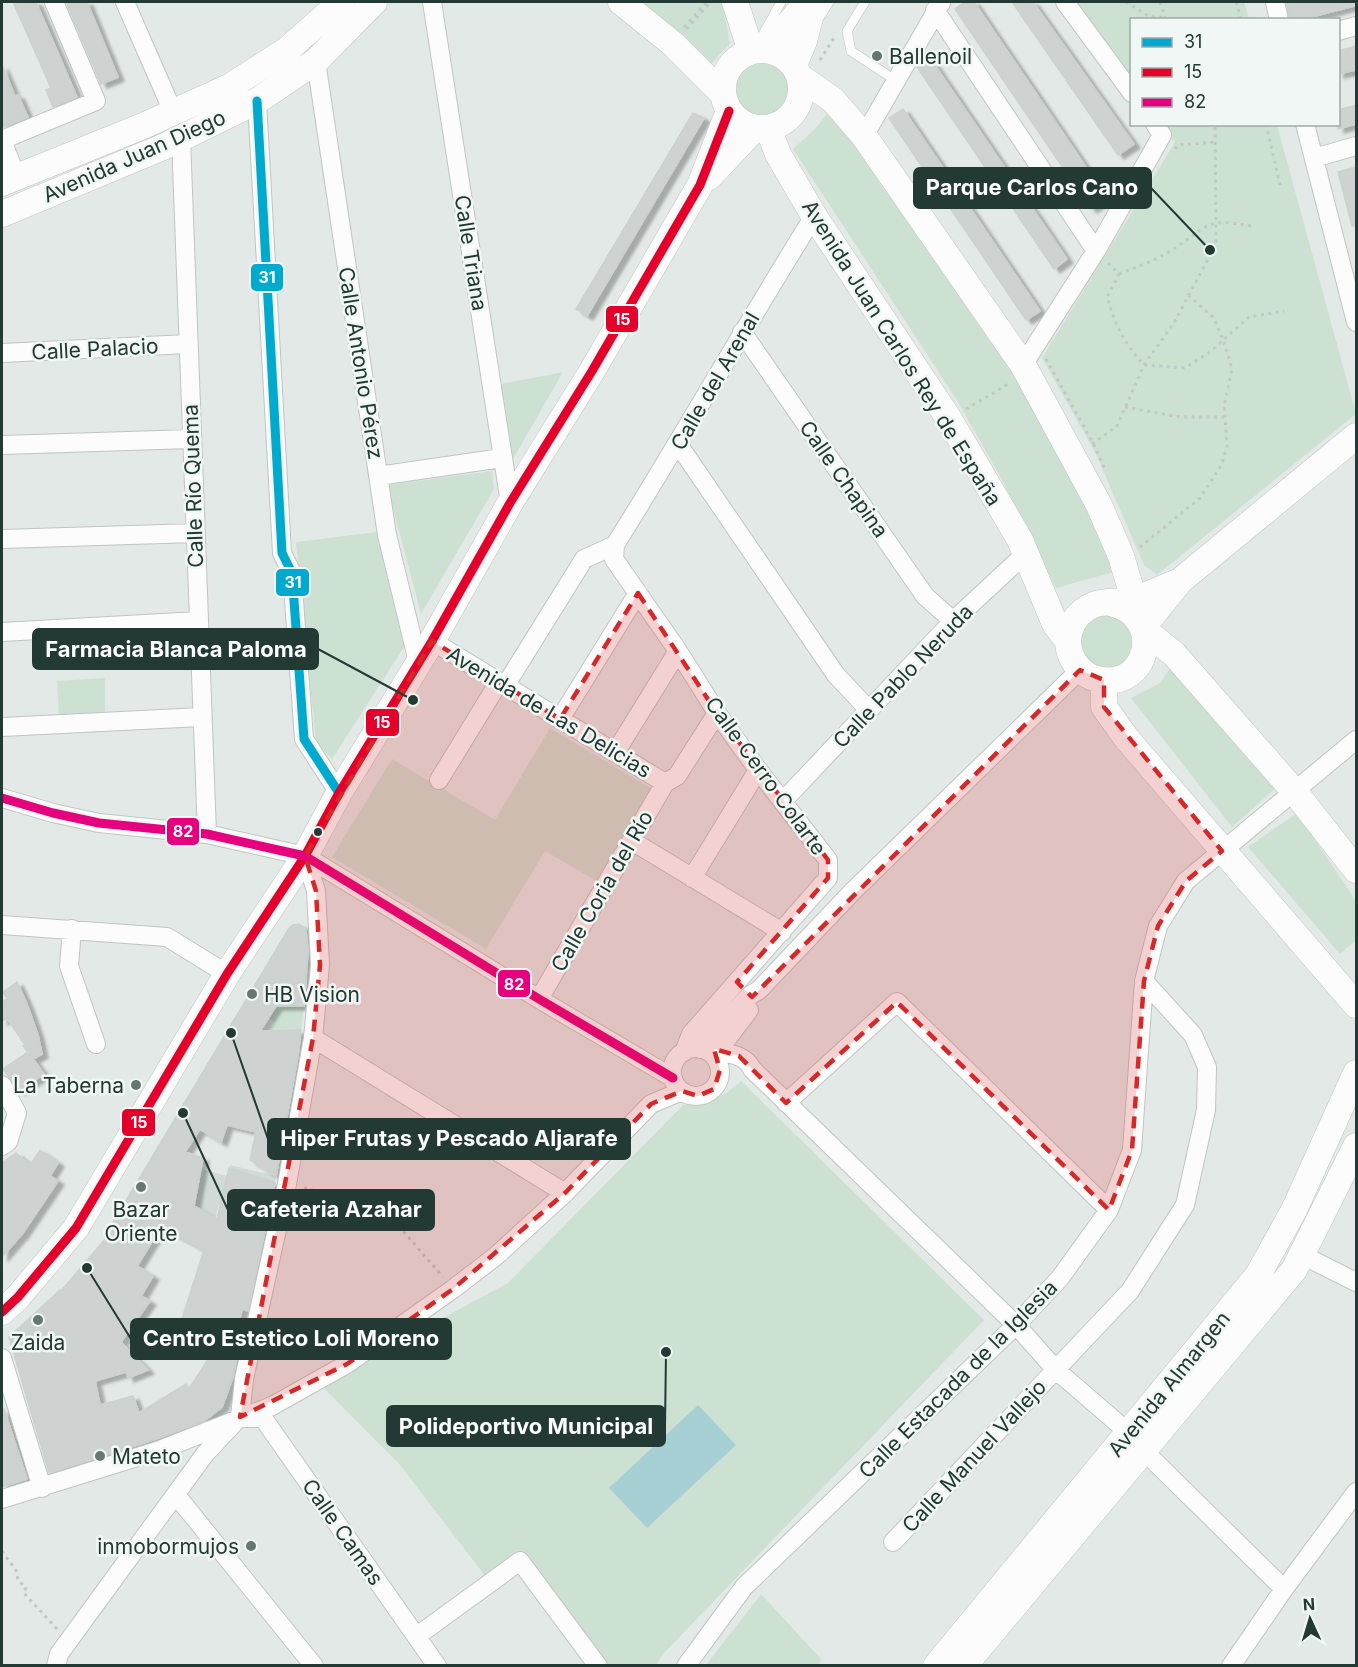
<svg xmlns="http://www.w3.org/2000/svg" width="1358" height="1667" font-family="Inter,sans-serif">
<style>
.built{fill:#d1dad6}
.green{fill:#cde1d3}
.water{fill:#a6d0d4}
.building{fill:#ced2d0;stroke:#ccd2cf;stroke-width:1.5;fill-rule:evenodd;filter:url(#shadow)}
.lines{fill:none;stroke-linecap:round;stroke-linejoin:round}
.lane-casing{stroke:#c0c5c3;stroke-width:10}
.street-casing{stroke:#c0c5c3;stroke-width:20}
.secondary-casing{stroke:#bfc6c3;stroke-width:27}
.path{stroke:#c0c9c4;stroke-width:3;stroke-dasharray:3 4.5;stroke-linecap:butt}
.lane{stroke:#fbfcfb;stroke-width:9}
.street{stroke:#fbfcfb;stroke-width:18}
.secondary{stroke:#fbfcfb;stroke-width:26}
.bus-1-casing{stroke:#f1f7f4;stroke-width:14}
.bus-2-casing{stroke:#f1f7f4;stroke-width:14}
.bus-3-casing{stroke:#f1f7f4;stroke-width:14}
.bus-1{stroke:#00a9ce;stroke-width:9}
.bus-2{stroke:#e4002b;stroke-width:9}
.bus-3{stroke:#e5007d;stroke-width:9}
.marked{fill:#d62828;fill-opacity:0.2;stroke:#d62828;stroke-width:4.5;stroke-dasharray:12 8;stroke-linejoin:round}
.poi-dot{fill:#667772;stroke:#f1f7f4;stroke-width:2}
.bus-dot{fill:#223a33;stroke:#f1f7f4;stroke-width:2}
.labels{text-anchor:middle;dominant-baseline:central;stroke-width:5;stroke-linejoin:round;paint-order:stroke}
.poi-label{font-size:21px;fill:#223a33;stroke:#f1f7f4;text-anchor:start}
.street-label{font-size:21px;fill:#223a33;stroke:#f1f7f4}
.leader{fill:none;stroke:#223a33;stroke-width:2}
.callout-dot{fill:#223a33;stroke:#f1f7f4;stroke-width:2}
.callout{fill:#223a33;stroke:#223a33;stroke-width:2}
.callout-label{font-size:22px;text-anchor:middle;font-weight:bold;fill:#fff}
.line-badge{stroke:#f1f7f4;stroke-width:2}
.badge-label{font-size:16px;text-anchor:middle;font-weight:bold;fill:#fff}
</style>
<defs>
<filter id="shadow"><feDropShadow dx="6" dy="4" stdDeviation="1.5" flood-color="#0004"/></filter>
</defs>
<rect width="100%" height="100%" fill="#e3e9e6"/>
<!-- built -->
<path class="built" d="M230,1165L276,1176L268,1213L219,1204L215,1218L193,1206L201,1169L227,1176Z"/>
<!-- green -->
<path class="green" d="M638,2H722L730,43L711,64Z
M1077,2H1244L1249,19L1132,20L1131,80Z
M732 90a30 30 0 1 1 60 0a30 30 0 1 1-60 0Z
M830,111L880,176L1015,370L1093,510L1113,572L1056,588L1002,480L957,400L793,149L814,130Z
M1163,125H1277L1356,414L1157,575L1144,565L1096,454L1042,358L1175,142Z
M563,372L513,459L501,384Z
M492,471L494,489L421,614L387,485Z
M377,532L408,641L332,759L316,742L296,542Z
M1106,612L1131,624L1135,651L1114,670L1087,664C1074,627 1072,632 1106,612Z
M1171,666L1277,787L1232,827L1131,698L1160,683Z
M105,678V715L59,717L57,681Z
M550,728L652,789L597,881L545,851L486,949L332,857L392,759L495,820Z
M1297,813L1356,901V940L1340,954L1248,847Z
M275,1005L304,1006L301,1030L269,1031L275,1022L268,1018Z
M741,1081L984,1320L664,1653L656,1665H590L519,1570L486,1577L400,1465L320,1384L508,1283L683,1105C710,1103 721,1099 741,1081Z
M761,1594L822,1660L817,1665H706Z"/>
<!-- water -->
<path class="water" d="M698,1405L736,1445L647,1528L609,1488Z"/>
<!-- building -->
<path class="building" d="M13,2H36L77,97L53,107L46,90L51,88Z
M66,2H87L118,77L101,84Z
M965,2H974L1107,198L1091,209L955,9Z
M1012,2H1033L1134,144L1118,155Z
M1286,2H1353L1354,6L1300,20H1290Z
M1356,46V70L1338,74V51Z
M930,58L1067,259L1054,269L917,67Z
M2,65L15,96L18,95L28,117L4,127L2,121Z
M1356,105V124L1338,129V110Z
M903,109L1040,311L1026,320L889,118Z
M693,113L704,118L587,316L576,309Z
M1356,167V225L1352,226L1338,172Z
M299,924L305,928L306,932L308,950L304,1006H276L260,1031L301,1030L298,1056L276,1176L250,1160L256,1132L227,1125L221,1142L200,1129L185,1152L203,1158L194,1206L217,1219L229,1168L275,1183L248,1311L242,1309L234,1345L239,1347L233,1377L222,1407L204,1421L156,1439L49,1473L9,1337L60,1290L61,1291L112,1231L109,1229L289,928L293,925ZM165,1229L204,1250L181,1322L195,1327L192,1339L202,1340V1344L216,1347L189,1389L186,1384L139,1413L133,1396L100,1405L95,1381L126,1372L128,1378L148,1370L121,1342L150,1301L141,1296L153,1276L137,1266L156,1235L160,1237Z
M17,982L27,1004L38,1035L42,1054L33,1059L23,1046L25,1045L7,1018L2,1021V1002L7,999L3,992Z
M28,1052L44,1074L19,1091L3,1069Z
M40,1150L58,1163L50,1176L58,1181L23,1233L2,1257V1163L16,1153L30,1165Z
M4,1409L27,1479L2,1487V1410Z"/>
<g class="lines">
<!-- lane casing -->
<g class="lane-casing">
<path id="lane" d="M865,2L847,31L851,51L895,80
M820,16L829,2
M756,47L781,2"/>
</g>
<!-- street casing -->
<g class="street-casing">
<path id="street" d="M125,2L173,112
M432,2L510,503
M1065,2L1132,93
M1275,2L1279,20
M935,10L1096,251
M1338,31L1356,26
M316,61L387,535L418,662
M257,101L282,553L292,573L304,739L339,793
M1305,124L1356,322
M864,136L941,3
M181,138L207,834
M2,140L96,101L54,2
M2,140L16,176
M1314,158L1356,146
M742,332L925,596L953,621
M2,353L188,344
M1023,365L1096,251L1162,135L1155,124
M678,444L836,675L869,710
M2,445L191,439
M378,476L502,458
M2,539L195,533
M615,545L614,559L678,651L717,713L758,770L828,860V878L691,1034L684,1052
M615,545C683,436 746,325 814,216
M2,632L198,621
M432,641L665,783
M505,686L584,559L615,545
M560,719L638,593
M2,727L201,717
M615,753L678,651
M439,780L499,682
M2,798L53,813L99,823L207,834L305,856L539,999L673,1078
M783,801L953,621L1025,554
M632,841L782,932
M692,878L758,770
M2,925L167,937L227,974
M72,929L69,966L96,1044
M539,999L665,783L677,776L717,713
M313,1038L565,1193
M672 1072a24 24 0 1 1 48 0a24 24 0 1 1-48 0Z
M700,1049L749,996L759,990L852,892L1080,670
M720,1051C733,1054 747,1057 752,1069L1016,1325L1056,1370L1129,1433L1144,1451L1284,1589
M714,1056L749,1010
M2,1085L17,1113L8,1142L2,1146
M786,1103L897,1002L1109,1210
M1302,1255L1356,1282
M2,1358L42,1488
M240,1417L244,1379L287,1184L313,1038L320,965L316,891L305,856
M244,1418H263L437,1666
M176,1495L314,1666
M2,1499L160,1450L272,1406L347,1364L453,1289L496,1256L565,1193L651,1104L682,1091
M893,1542L1130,1291L1185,1205L1206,1110L1207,1067L1193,1035L1144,981
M417,1636L520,1561L598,1666
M56,1666L59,1654L205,1454L234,1423
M686,1666L744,1587L1016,1325L1060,1278L1109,1210L1132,1150L1144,981L1158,926L1186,881L1356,740
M1231,1666L1284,1589L1356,1492"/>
</g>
<!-- secondary casing -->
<g class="secondary-casing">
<path id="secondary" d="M621,2L673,44L723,94
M735,2L751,51
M723 89a39 39 0 1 1 78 0a39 39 0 1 1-78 0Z
M767,50L807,2
M794,65L804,41L814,2
M800,77L833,100L864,136L1023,365L1099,505L1121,556L1141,623
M768,128L778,154L814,216L949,419L1020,540L1055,624L1068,641
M709,177L755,128
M2,183L143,126L231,86L287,50L341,2
M2,214L163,147L257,101L316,61L374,2
M1111,603C1167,616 1148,692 1097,679C1089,677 1083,673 1078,667C1059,645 1069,613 1096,604C1108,601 1121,602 1133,599C1149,595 1165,587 1180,581
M1143,627L1180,581L1356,436
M1144,630L1174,654L1294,791L1356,870
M1104,680V707L1127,739L1356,1005
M2,1312L18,1297L76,1228L227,974L305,856L339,793L432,641L510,503L592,371L700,185L729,111
M936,1666L1258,1275L1294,1210L1356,1073
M964,1666L1294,1270L1356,1146"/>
</g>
<!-- path -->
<path class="path" d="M1126,2L1150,17H1164L1163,20
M1160,2L1166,20
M1236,2L1241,20
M684,27L707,2
M686,29L711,2
M820,60L836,35
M1266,124L1280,185
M1175,149L1178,145L1216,142
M1108,263L1119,274L1107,297C1115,325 1124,343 1144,365L1185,368L1210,352L1249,317L1284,311
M1119,274C1136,267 1155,261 1170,251C1210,226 1204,216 1255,227
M1046,359L1093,443L1105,470
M1125,407L1180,417H1224
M966,409L1010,383
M1092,444L1117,426L1144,365L1175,321L1216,244L1215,124
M1140,547L1200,498L1222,464L1227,446L1224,406L1232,369L1223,339L1213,317L1188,295
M304,1188L383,1208L443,1277
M2,1551L17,1572L18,1580L26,1588L23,1592L57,1629"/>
<!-- lane -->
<use href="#lane" class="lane"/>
<!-- street -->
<use href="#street" class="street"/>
<!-- secondary -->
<use href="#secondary" class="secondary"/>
<!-- bus-1 casing -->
<g class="bus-1-casing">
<path id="bus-1" d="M257,101L282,553L292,573L304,739L339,793"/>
</g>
<!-- bus-2 casing -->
<g class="bus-2-casing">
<path id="bus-2" d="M2,1312L18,1297L76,1228L227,974L305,856L339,793L432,641L510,503L592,371L700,185L729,111"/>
</g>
<!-- bus-3 casing -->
<g class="bus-3-casing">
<path id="bus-3" d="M2,798L53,813L99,823L207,834L305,856L539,999L673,1078"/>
</g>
<!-- bus-1 -->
<use href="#bus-1" class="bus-1"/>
<!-- bus-2 -->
<use href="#bus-2" class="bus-2"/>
<!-- bus-3 -->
<use href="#bus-3" class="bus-3"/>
</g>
<!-- marked area -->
<path class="marked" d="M638,593L717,713L828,860V878L737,982L752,997L1080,670L1104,680V707L1222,851L1186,881L1158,926L1144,981L1132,1150L1109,1210L897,1002L786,1103L739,1056L714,1049L720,1070L714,1089L698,1096L682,1091L651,1104L565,1193L453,1289L347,1364L240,1417L313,1038L320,965L316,891L305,856L432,641L560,719Z"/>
<!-- markers -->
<g class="poi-dot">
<circle cx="877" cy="56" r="6"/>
<circle cx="252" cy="994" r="6"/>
<circle cx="136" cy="1085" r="6"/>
<circle cx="141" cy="1187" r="6"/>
<circle cx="38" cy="1320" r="6"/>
<circle cx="100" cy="1456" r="6"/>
<circle cx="251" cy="1546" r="6"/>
</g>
<circle class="bus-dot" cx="318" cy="832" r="5"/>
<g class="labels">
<!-- poi labels -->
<g class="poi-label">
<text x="889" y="56">Ballenoil</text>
<text x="264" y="994">HB Vision</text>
<text x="124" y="1085" text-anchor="end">La Taberna</text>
<text x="141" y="1209" text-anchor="middle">Bazar<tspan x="141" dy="24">Oriente</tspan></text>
<text x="38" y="1342" text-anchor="middle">Zaida</text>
<text x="112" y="1456">Mateto</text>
<text x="239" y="1546" text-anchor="end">inmobormujos</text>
</g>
<!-- street labels -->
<g class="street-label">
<text transform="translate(134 156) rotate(-24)">Avenida Juan Diego</text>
<text transform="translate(471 253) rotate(81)">Calle Triana</text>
<text transform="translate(95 349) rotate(-3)">Calle Palacio</text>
<text transform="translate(902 353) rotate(58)">Avenida Juan Carlos Rey de España</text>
<text transform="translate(361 363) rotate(81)">Calle Antonio Pérez</text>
<text transform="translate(715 381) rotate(-60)">Calle del Arenal</text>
<text transform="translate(844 479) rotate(55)">Calle Chapina</text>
<text transform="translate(193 486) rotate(-92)">Calle Río Quema</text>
<text transform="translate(903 676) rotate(-46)">Calle Pablo Neruda</text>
<text transform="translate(549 712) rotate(31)">Avenida de Las Delicias</text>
<text transform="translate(766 776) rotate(54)">Calle Cerro Colarte</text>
<text transform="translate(602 891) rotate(-60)">Calle Coria del Río</text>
<text transform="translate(958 1379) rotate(-45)">Calle Estacada de la Iglesia</text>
<text transform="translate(1169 1384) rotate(-51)">Avenida Almargen</text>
<text transform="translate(974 1456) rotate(-47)">Calle Manuel Vallejo</text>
<text transform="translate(343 1532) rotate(55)">Calle Camas</text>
</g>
</g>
<!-- callouts -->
<path class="leader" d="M1210 250L1151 188M413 700L318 649M231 1033L268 1139M183 1113L228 1210M87 1268L131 1339M666 1352L665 1426"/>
<g class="callout-dot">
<circle cx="1210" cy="250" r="6"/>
<circle cx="413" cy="700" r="6"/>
<circle cx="231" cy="1033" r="6"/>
<circle cx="183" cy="1113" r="6"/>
<circle cx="87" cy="1268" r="6"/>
<circle cx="666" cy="1352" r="6"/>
</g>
<g class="callout">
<rect x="914" y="168" width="237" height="40" rx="6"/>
<rect x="33" y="629" width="285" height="40" rx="6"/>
<rect x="268" y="1119" width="362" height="40" rx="6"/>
<rect x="228" y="1190" width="206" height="40" rx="6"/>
<rect x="131" y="1319" width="320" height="40" rx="6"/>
<rect x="387" y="1406" width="278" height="40" rx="6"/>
</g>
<g class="callout-label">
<text x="1032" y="195">Parque Carlos Cano</text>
<text x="176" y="657">Farmacia Blanca Paloma</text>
<text x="449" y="1146">Hiper Frutas y Pescado Aljarafe</text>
<text x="331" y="1217">Cafeteria Azahar</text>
<text x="291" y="1346">Centro Estetico Loli Moreno</text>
<text x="526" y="1434">Polideportivo Municipal</text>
</g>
<g class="line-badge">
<rect x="250" y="263" width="34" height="29" rx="6" fill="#00a9ce"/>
<rect x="605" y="305" width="34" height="28" rx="6" fill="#e4002b"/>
<rect x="275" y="568" width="35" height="29" rx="6" fill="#00a9ce"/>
<rect x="365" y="708" width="35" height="29" rx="6" fill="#e4002b"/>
<rect x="166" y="817" width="34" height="29" rx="6" fill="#e5007d"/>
<rect x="497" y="969" width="34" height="29" rx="6" fill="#e5007d"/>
<rect x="121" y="1108" width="35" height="29" rx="6" fill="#e4002b"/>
</g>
<g class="badge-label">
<text x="267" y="283">31</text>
<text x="622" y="325">15</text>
<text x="293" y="588">31</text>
<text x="382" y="728">15</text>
<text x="183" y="837">82</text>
<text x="514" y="990">82</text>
<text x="139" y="1128">15</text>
</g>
<!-- border -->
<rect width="1358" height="1667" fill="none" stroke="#223a33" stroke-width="6"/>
<!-- legend -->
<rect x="1130" y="18" width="210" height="108" fill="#f1f7f4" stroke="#9eaba7" stroke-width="1.5"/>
<rect x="1142" y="38" width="30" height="9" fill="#00a9ce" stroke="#9eaba7" stroke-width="1.5"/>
<text x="1184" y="48" font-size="18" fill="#223a33">31</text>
<rect x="1142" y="68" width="30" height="9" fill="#e4002b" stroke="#9eaba7" stroke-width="1.5"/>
<text x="1184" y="78" font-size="18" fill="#223a33">15</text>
<rect x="1142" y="98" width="30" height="9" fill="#e5007d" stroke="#9eaba7" stroke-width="1.5"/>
<text x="1184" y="108" font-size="18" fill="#223a33">82</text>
<!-- north arrow -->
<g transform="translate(1310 1619) rotate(356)" stroke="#f1f7f4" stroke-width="4.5" paint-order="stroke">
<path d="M0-4.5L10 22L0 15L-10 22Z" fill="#223a33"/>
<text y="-9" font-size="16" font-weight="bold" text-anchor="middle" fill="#223a33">N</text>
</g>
</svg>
